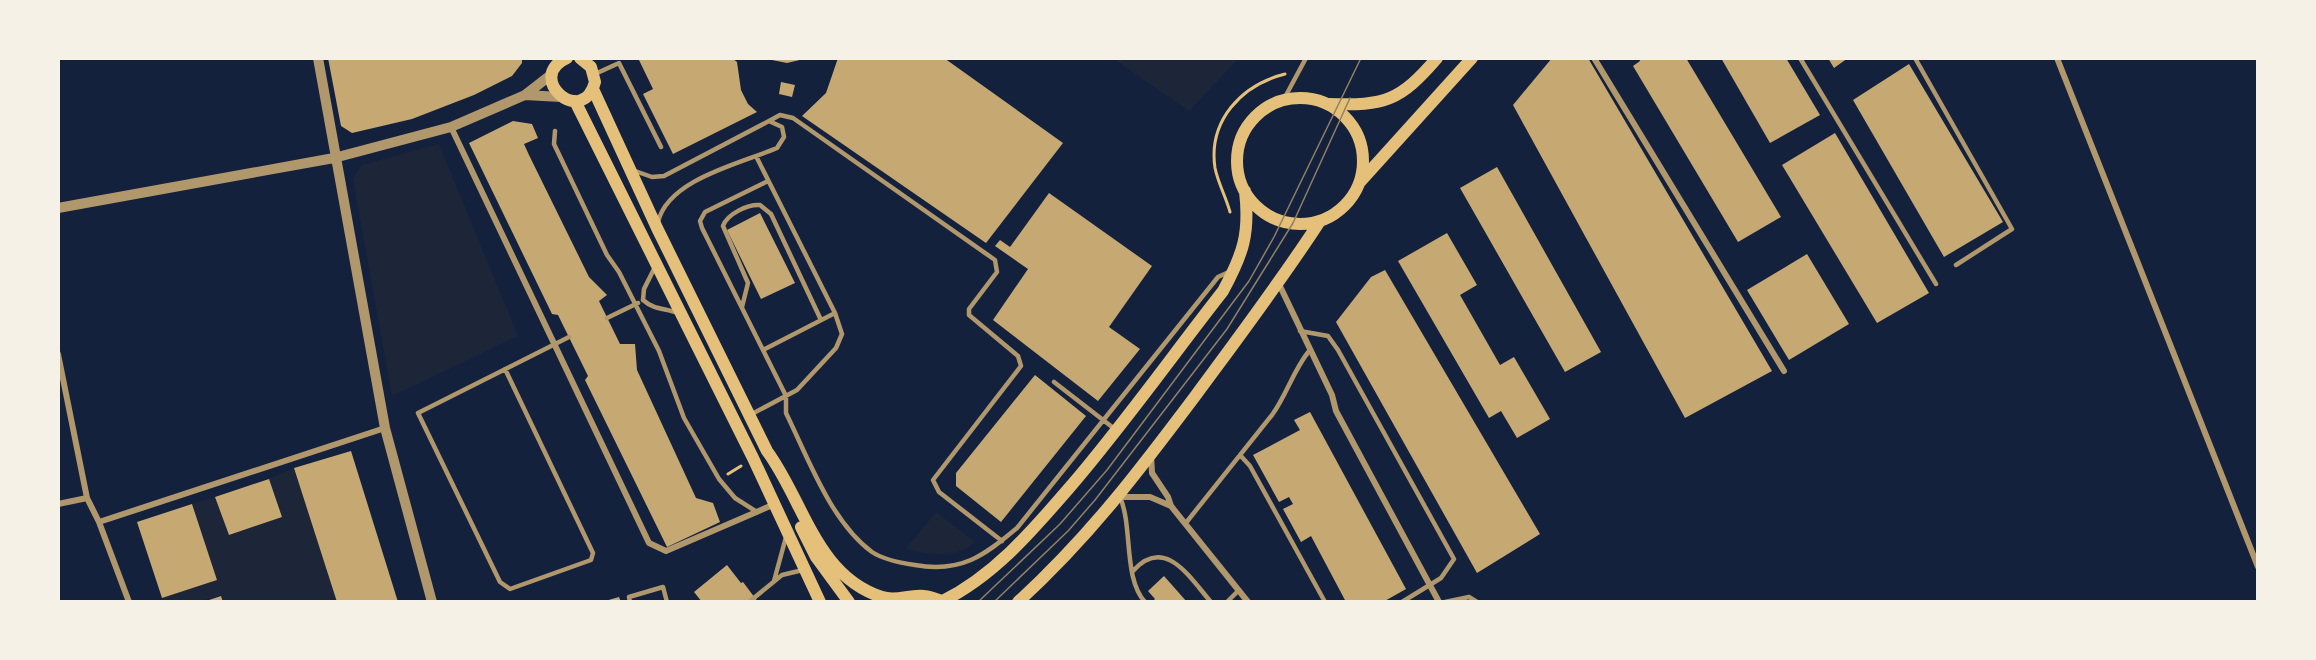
<svg xmlns="http://www.w3.org/2000/svg" width="2316" height="660" font-family="Bitter,serif">
<style>
.green{fill:#1d2539}
.building{fill:#c6a872}
.lines{fill:none;stroke-linecap:round;stroke-linejoin:round}
.path{stroke:#e5c07b;stroke-width:3}
.service{stroke:#b1986c;stroke-width:4.5}
.minor{stroke:#b1986c;stroke-width:6}
.tertiary{stroke:#b1986c;stroke-width:10}
.secondary{stroke:#e5c07b;stroke-width:12}
.tram{stroke:#918062;stroke-width:1.5}
</style>
<rect width="100%" height="100%" fill="#14213d"/>
<!-- green -->
<path class="green" d="M1114,59H1238L1189,111Z
M439,144L518,336L392,396L353,179L362,165Z
M294,468L337,601H224L221,595L202,601H164L162,598L217,580L192,504L215,497L229,535L282,517L269,479Z
M936,512L975,542C956,559 929,555 906,549Z"/>
<!-- building -->
<path class="building" d="M328,58H522V63L512,76L474,95L412,119L352,133L341,126Z
M638,58H732L737,62L741,90L748,104L757,112L673,154L643,94L653,89Z
M762,58H804V59L787,63Z
M838,58H944L1063,143L986,243L802,116L826,93Z
M1552,58H1588L1772,371L1685,418L1513,105Z
M1639,58H1686L1781,217L1738,242L1633,66L1640,61Z
M1721,58H1786L1820,115L1770,143Z
M1828,58H1848L1834,68Z
M1909,64L2003,222L1944,257L1853,100Z
M781,82L795,85L792,97L779,94Z
M513,121L532,124L538,138L524,144L529,155L589,277L607,295L599,301L620,344H635L637,370L696,498L713,503L720,522L667,547L585,380L588,376L558,315L552,314L469,143Z
M1835,133L1929,293L1877,323L1782,165Z
M1497,167L1601,352L1565,372L1460,188Z
M1049,193L1152,266L1109,327L1140,349L1098,401L993,320L1028,269L995,246L1000,240L1010,247Z
M760,213L795,283L761,299L727,230Z
M1447,233L1477,285L1460,295L1500,365L1514,357L1550,419L1517,438L1501,411L1489,418L1398,261Z
M1807,254L1849,324L1789,360L1747,290Z
M1385,270L1540,534L1477,573L1336,322L1371,277Z
M1035,375L1086,416L1001,522L956,486V473Z
M1310,412L1406,589L1383,602H1346L1311,536L1301,542L1283,509L1293,504L1289,497L1279,502L1253,455L1300,430L1294,420Z
M351,451L398,602H337L294,468Z
M269,479L282,517L229,535L215,497Z
M192,504L217,580L162,598L137,522Z
M727,565L741,583L743,582L758,602H702L694,592Z
M1164,576L1187,602H1152L1155,599L1148,591Z
M221,596L223,602H206V601Z
M619,597L621,602H605V601Z"/>
<g class="lines">
<!-- path -->
<path class="path" d="M1230,212C1226,197 1218,183 1215,168C1208,121 1241,85 1285,74
M728,474L741,466"/>
<!-- service -->
<path class="service" d="M1800,58L1936,284
M1915,58L2012,229L1956,265
M595,74L619,63L661,147
M1284,99L1306,58
M769,121L780,115L793,118L995,260L997,272L969,309V315L1018,356L1021,366L933,480L939,492L1002,541
M555,131L554,144L607,255L619,272L659,351L684,418L719,479L735,498L757,512
M635,171L652,177L664,176L769,121L782,127L784,137L777,148C742,163 668,179 658,222
M768,181L705,212L700,221L702,228L763,350L835,313
M643,300C654,310 665,308 678,313
M643,300L644,289L655,267
M742,307L748,283L723,226C727,214 748,204 760,205L771,214L821,320
M607,318L638,303
M1300,331L1328,336L1338,350L1454,559L1441,578L1402,602
M763,350L786,396V413C808,458 831,522 872,552C884,560 901,563 915,565C961,573 984,556 1017,528L1218,277L1231,271
M505,369L593,553L591,560L510,589L500,582L418,413L569,337
M1054,382L1116,430
M750,415L797,390L836,348L842,334L835,313L756,156
M1240,455L1250,466L1325,602
M1120,497C1133,527 1123,578 1145,602
M1185,524L1272,415C1287,394 1293,371 1309,351
M1133,571C1165,535 1190,578 1211,602
M774,581L786,537
M630,602L629,597L663,587L667,602
M749,602L782,575L803,570
M1227,602L1239,590
M1445,602L1469,597L1477,602"/>
<!-- minor -->
<path class="minor" d="M1594,58L1784,371
M2057,58L2258,567
M451,127L649,543L666,551L775,504
M1279,284L1332,395L1336,411L1439,602
M58,354L87,498L99,522L129,602
M1151,455L1152,473L1168,497L1171,506L1248,602
M1120,497H1150L1171,506
M58,504L87,498
M99,522L385,428"/>
<!-- tertiary -->
<path class="tertiary" d="M318,58L385,428L432,602
M525,95L561,97
M58,208L334,158L451,127L525,95L552,74"/>
<!-- secondary -->
<path class="secondary" d="M567,58C524,77 582,129 595,82L591,67L580,58
M593,89L657,228L767,451C804,501 816,576 882,597C896,602 910,594 924,596C929,596 936,599 942,601
M1237 161a63 63 0 1 1 126 0a63 63 0 1 1-126 0Z
M575,101L753,458L820,602
M1329,104C1385,106 1400,101 1437,58
M1360,182L1472,58
M801,527L816,557L849,602
M941,602C994,576 1032,531 1070,487C1124,424 1172,356 1223,291C1243,254 1250,234 1245,191
M1018,602C1089,537 1139,471 1196,395C1238,338 1281,281 1320,221"/>
<!-- tram -->
<path class="tram" d="M978,602L1060,524L1107,470L1249,281L1274,237L1361,58
M994,602L1068,531L1095,500L1227,329L1293,223L1350,98"/>
</g>
<!-- border -->
<rect width="2316" height="660" fill="none" stroke="#f6f1e7" stroke-width="120"/>
</svg>
